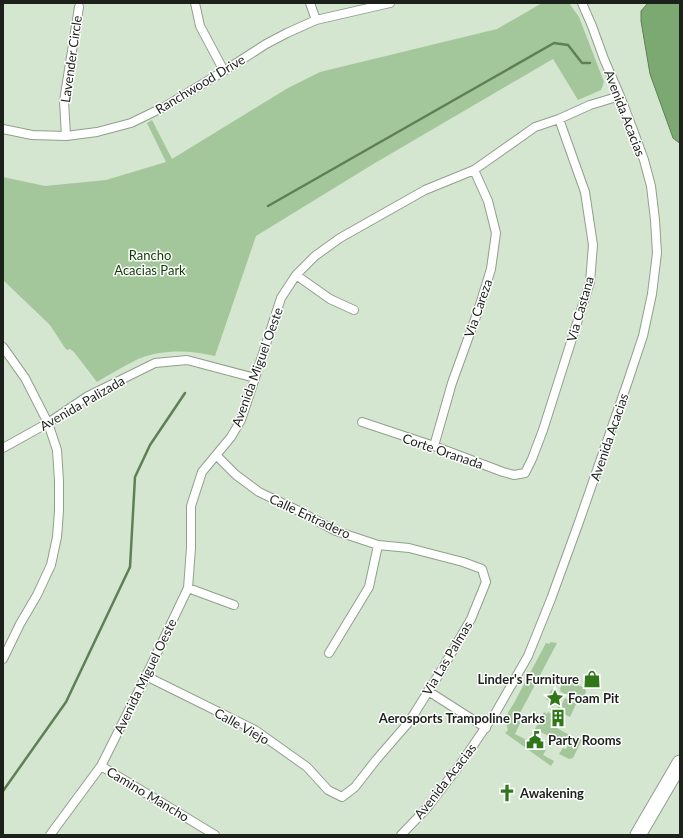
<svg xmlns="http://www.w3.org/2000/svg" width="683" height="838" font-family="Lato,sans-serif">
<style>
.green{fill:#a3c79a}
.water{fill:#7ca871;stroke:#5f8057}
.lines{fill:none;stroke-linecap:round;stroke-linejoin:round}
.stream{stroke:#5f8057;stroke-width:2.5}
.minor-casing{stroke:#90a08c;stroke-width:10}
.motorway-casing{stroke:#90a08c;stroke-width:17}
.minor{stroke:#fff;stroke-width:8}
.motorway{stroke:#fff;stroke-width:15}
.labels{text-anchor:middle;dominant-baseline:central;stroke-width:3;stroke-linejoin:round;paint-order:stroke}
.street-label{font-size:13px;fill:#1c221b;stroke:#fff}
.park-label{font-size:13px;fill:#0d3a00;stroke:#fff}
.poi-label{font-size:13px;font-weight:bold;fill:#1c221b;stroke:#fff;text-anchor:start}
</style>
<rect width="100%" height="100%" fill="#d4e5d0"/>
<!-- green -->
<path class="green" d="M542,3H569L579,17L604,82L601,90L578,100L553,59L375,163L256,236L215,356C190,350 163,349 138,359C124,366 110,374 97,382L74,352L70,349L67,350L65,348L50,325L3,280V177L45,186L106,180L166,162L147,123L152,120L172,159L288,88L320,72L497,29Z
M550,642L557,643L519,715L523,717L515,734L546,750L543,755L554,761L551,766L505,733L508,730L506,723L503,721L514,703L546,643L550,644Z
M568,679L574,683L575,686L578,685L585,688L586,692L582,700L579,701L572,697L571,694L568,695L561,692L560,689C562,684 563,681 568,679Z
M552,689L558,692L557,694L563,697L559,705L561,706L565,698L576,704L570,717L564,714L557,728L569,735L564,745L559,742L561,739L556,736L554,739L535,729L544,712L547,714L548,712L554,715L559,706L546,699Z
M577,737L582,740L573,758L569,759L559,754L563,748L566,749L571,739L573,740L574,738Z"/>
<!-- water -->
<path class="water" d="M648,3H680V143L678,142L673,138L650,74L641,21V11Z"/>
<g class="lines">
<!-- stream -->
<path class="stream" d="M268,206L554,43L568,45L582,63H590
M3,791L66,702L130,567L135,477L150,445L185,393"/>
<!-- minor casing -->
<g class="minor-casing">
<path id="minor" d="M195,3L200,26L224,71
M310,3L316,20
M3,129L32,135L66,136L97,132L131,123L166,106L224,71L266,44L287,33L316,20L390,3
M66,136L64,101L79,7
M296,275L330,299L354,310
M3,347L25,378L48,423L57,450L59,481V511L57,537L51,565L37,595L20,624L3,659
M362,422L434,446L503,472L514,475L525,473L532,459L543,430L590,282L593,245L585,192L559,119
M434,446L452,383L478,311L491,269L496,233L488,201L474,170
M3,448L48,423L88,396L155,363L187,360L255,378
M188,588L234,605
M329,653L369,587L378,545
M146,676L255,730L307,767L328,790L342,797L355,787L376,760L409,722L441,671L471,619L486,582L482,569L463,562L409,548L378,545L336,531L297,510L259,492L236,475L216,455
M428,691L486,728
M101,766L215,835
M50,835L101,766L146,676L188,588L191,548V506L202,472L231,437L241,420L255,378L281,298L296,275L315,256L340,238L425,190L474,170L535,127L559,119L590,105L620,96
M401,835L426,809L459,766L496,712L528,656L551,599L579,522L628,381L643,336L652,294L657,253L655,220L651,186L644,160L633,130L620,96L604,59L592,26L582,3"/>
</g>
<!-- motorway casing -->
<g class="motorway-casing">
<path id="motorway" d="M638,835L680,763"/>
</g>
<!-- minor -->
<use href="#minor" class="minor"/>
<!-- motorway -->
<use href="#motorway" class="motorway"/>
</g>
<!-- icons -->
<defs>
<g id="shop-bare" transform="scale(1.38)"><path d="M-5-2.5h2.3a2.7 3.5 0 0 1 5.4 0H5L5.5 6h-11ZM-1.5-2.5h3a1.5 2.3 0 0 0-3 0Z" fill="#2f7719" stroke="#fff" stroke-width="2.5" paint-order="stroke"/></g>
<g id="sight-bare" transform="scale(1.38)"><path d="M0-6L1.8-2.2L6-1.7L2.9 1.2L3.7 5.4L0 3.3L-3.7 5.4L-2.9 1.2L-6-1.7L-1.8-2.2Z" fill="#2f7719" stroke="#fff" stroke-width="2.5" paint-order="stroke"/></g>
<g id="building-bare" transform="scale(1.38)"><path d="M-4-6H4V6H1V3H-1V6H-4ZM-2.5-4.3h1.7v1.8h-1.7ZM.8-4.3h1.7v1.8H.8ZM-2.5-1h1.7V.8h-1.7ZM.8-1h1.7V.8H.8Z" fill="#2f7719" stroke="#fff" stroke-width="2.5" paint-order="stroke"/></g>
<g id="civic-bare" transform="scale(1.38)"><path d="M-.6-6.5H3V-4.5H.6V-3L4-1V1h2V6H-6V1h2V-1L-.6-3ZM-1.2 2.5V6h2.4V2.5Z" fill="#2f7719" stroke="#fff" stroke-width="2.5" paint-order="stroke"/></g>
<g id="church-bare" transform="scale(1.38)"><path d="M-1.2-6h2.4v3.5h3.3v2.4h-3.3V6h-2.4V-.1h-3.3v-2.4h3.3Z" fill="#2f7719" stroke="#fff" stroke-width="2.5" paint-order="stroke"/></g>
</defs>
<g fill-rule="evenodd">
<use href="#shop-bare" x="592" y="679"/>
<use href="#sight-bare" x="555" y="698"/>
<use href="#building-bare" x="558" y="718"/>
<use href="#civic-bare" x="535" y="740"/>
<use href="#church-bare" x="507" y="793"/>
</g>
<g class="labels">
<!-- street labels -->
<g class="street-label">
<text transform="translate(71 59) rotate(-82)">Lavender Circle</text>
<text transform="translate(200 84) rotate(-31)">Ranchwood Drive</text>
<text transform="translate(625 113) rotate(69)">Avenida Acacias</text>
<text transform="translate(478 308) rotate(-71)">Via Careza</text>
<text transform="translate(580 309) rotate(-74)">Via Castana</text>
<text transform="translate(257 367) rotate(-70)">Avenida Miguel Oeste</text>
<text transform="translate(82 403) rotate(-30)">Avenida Palizada</text>
<text transform="translate(609 437) rotate(-71)">Avenida Acacias</text>
<text transform="translate(443 451) rotate(19)">Corte Oranada</text>
<text transform="translate(310 516) rotate(25)">Calle Entradero</text>
<text transform="translate(447 658) rotate(-59)">Via Las Palmas</text>
<text transform="translate(145 676) rotate(-64)">Avenida Miguel Oeste</text>
<text transform="translate(242 726) rotate(29)">Calle Viejo</text>
<text transform="translate(445 781) rotate(-52)">Avenida Acacias</text>
<text transform="translate(148 794) rotate(31)">Camino Mancho</text>
</g>
<!-- park labels -->
<g class="park-label">
<text x="150" y="255">Rancho<tspan x="150" dy="15">Acacias Park</tspan></text>
</g>
<!-- poi labels -->
<g class="poi-label">
<text x="579" y="679" text-anchor="end">Linder's Furniture</text>
<text x="568" y="698">Foam Pit</text>
<text x="545" y="718" text-anchor="end">Aerosports Trampoline Parks</text>
<text x="548" y="740">Party Rooms</text>
<text x="520" y="793">Awakening</text>
</g>
</g>
<!-- border -->
<rect width="683" height="838" fill="none" stroke="#1c221b" stroke-width="8"/>
</svg>
